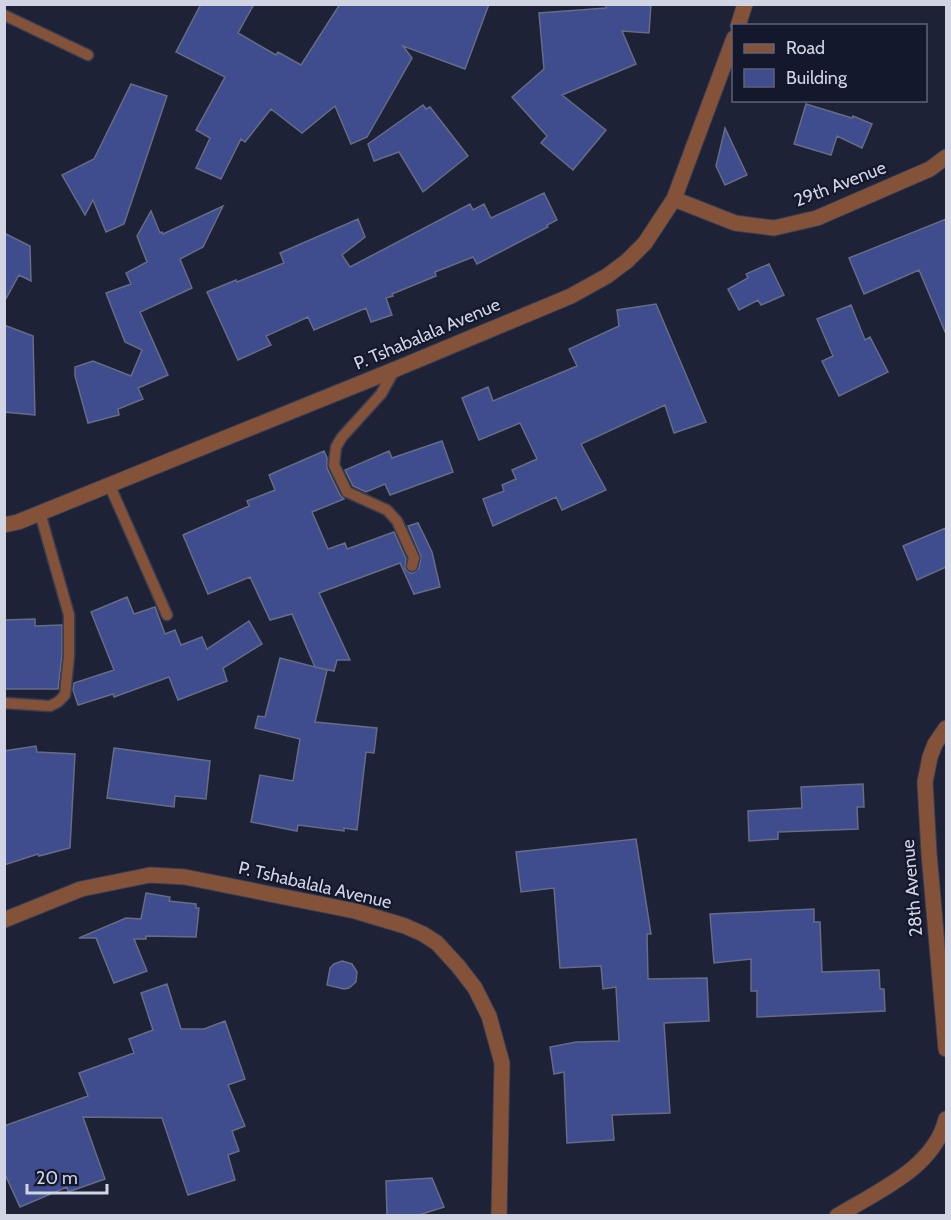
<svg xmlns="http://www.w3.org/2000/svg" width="951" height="1220" font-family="Cabin,sans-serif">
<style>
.building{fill:#3f4d8f;stroke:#656c86;stroke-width:1.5}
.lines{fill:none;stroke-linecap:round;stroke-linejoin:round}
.service-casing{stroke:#3a3e53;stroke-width:13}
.minor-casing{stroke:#3a3e53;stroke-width:17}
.service{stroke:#835238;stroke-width:10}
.minor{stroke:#835238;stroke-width:15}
.labels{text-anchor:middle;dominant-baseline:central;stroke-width:4.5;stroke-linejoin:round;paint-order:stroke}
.street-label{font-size:18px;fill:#d0d4e3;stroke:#14182d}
</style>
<rect width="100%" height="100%" fill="#1d2237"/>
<!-- building -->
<path class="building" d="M201,4H254L238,33L276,55L278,52L301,65L340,4H489L465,69L403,46L412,58L367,137L351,144L335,106L302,133L271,109L245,142L241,139L221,179L196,168L210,138L196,130L225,77L176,52Z
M606,4H651L649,33L622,31L636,64L562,95L606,130L573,170L541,143L547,136L512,97L544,69L539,13L606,8Z
M131,84L167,96L124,224L106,232L93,200L85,215L62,175L94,159Z
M806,104L852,118L853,116L872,124L862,148L837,136L831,155L794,144Z
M423,105L426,109L430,107L468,156L423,192L399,152L374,161L368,144Z
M725,128L747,175L725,185L716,166Z
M544,193L557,220L547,225L548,227L477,264L473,257L435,272L436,276L392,294L393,296L386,298L392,315L371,322L366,308L314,330L308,317L266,336L271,345L238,360L207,292L236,280L237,282L284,263L280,253L358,219L365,237L342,255L350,267L470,204L473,210L484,204L491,218Z
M223,206L203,247L180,259L192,288L140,312L168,375L138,388L143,399L118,409L119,415L88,423L75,376V367L93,361L131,376L142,350L125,342L106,293L131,284L126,273L147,262L137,236L151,211L160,233L162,232L163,234Z
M946,219V334L919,270L864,294L849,258Z
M4,233L30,246L31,281L19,275L4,302Z
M769,264L784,295L761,305L758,300L739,310L728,289L748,278L746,274Z
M656,304L706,422L674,433L665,405L581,444L606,490L562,510L556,497L493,526L483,499L504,491L502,485L516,479L512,470L537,459L520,423L479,440L462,398L488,387L493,401L577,366L569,349L619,326L617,310Z
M851,305L865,340L870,337L888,372L839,396L822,361L833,356L817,319Z
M4,325L33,336L35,415L4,412Z
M442,441L453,472L390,495L385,484L366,492L353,486L345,470L389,451L392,458Z
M324,451L327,458V468L340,495L344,499L312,512L328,549L345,543L347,549L394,532L406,559L405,569L410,573H413L419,568L421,556L408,526L418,523L432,552L440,587L414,594L400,563L319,593L350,660H337L334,671L315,667L292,614L270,620L250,577L208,594L183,535L249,506L247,501L275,490L269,475Z
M946,528V567L917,580L903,546Z
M127,597L134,614L155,607L165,634L175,630L181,645L202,637L207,649L249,621L262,644L223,668L227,681L178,700L169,677L114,697L113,694L78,705L73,690L74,683L114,670L91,612Z
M35,619V626L62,625V655L58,689H4V620Z
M280,658L327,670L315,722L377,728L374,753L366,752L357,830L344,828V831L298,825L297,831L251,822L260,775L293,781L300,739L255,728L258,716L265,717Z
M36,746L37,752L75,754L70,848L39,856L38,854L4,865V751Z
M114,748L210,761L206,799L175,796L174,807L107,798Z
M863,784L864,807H857L858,829L778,832V839L749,841L748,811L802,808L801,787Z
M636,839L651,934H647L648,979L707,978L709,1021L664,1023L670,1113L612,1115L614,1140L567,1143L564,1072L554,1074L550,1047L576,1042L619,1041L616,987L603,989L601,966L560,968L554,888L521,892L516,852Z
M146,893L170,897L169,901L196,904V908H199L196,937L146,936V939H134L147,971L114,983L96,938H79L126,918L141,919Z
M814,909V922H820L822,972L879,970L880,989H884L885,1011L757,1017V991H751V959L714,963L710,914Z
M342,961L352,964L357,972L356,982L349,988L344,989L327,985L330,968L334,964Z
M167,984L181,1029H204L225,1021L245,1079L228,1085L245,1126L232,1131L239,1151L228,1155L235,1180L188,1195L162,1118L83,1117L105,1179L68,1192L67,1187L20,1207L4,1172V1126L88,1096L79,1073L134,1053L129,1039L153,1030L141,993Z
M432,1178L444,1207L419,1215H387L386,1181Z"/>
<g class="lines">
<!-- service casing -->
<g class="service-casing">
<path id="service" d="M4,15L88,55
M395,369L381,394L342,437L336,447L334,465L347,492L387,510L397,521L414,558L412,566
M109,484L167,615
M4,703L50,706L58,702L65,695L69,655V615L40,513"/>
</g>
<!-- minor casing -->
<g class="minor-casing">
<path id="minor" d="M738,26L745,4
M674,199L735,223L774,228L817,218L930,169L946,157
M4,525L18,522L396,369L571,296L607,276L627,261L645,243L674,199L734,38
M946,728L935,744L930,757L925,782L929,853L946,1049
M4,920L81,889L150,875L185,877L355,911L405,926L423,934L437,943L458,966L475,988L489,1016L502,1063L499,1216
M837,1216C878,1191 934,1168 946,1119"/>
</g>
<!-- service -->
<use href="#service" class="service"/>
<!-- minor -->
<use href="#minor" class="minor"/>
</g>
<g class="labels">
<!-- street labels -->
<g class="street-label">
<text transform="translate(840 184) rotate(-21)">29th Avenue</text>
<text transform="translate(427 334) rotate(-23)">P. Tshabalala Avenue</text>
<text transform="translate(315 885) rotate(13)">P. Tshabalala Avenue</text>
<text transform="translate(912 888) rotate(-95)">28th Avenue</text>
</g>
</g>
<!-- border -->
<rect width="951" height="1220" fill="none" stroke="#d0d4e3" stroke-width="12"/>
<!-- legend -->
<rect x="732" y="24" width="195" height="78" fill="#14182d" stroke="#5f6376" stroke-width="1.5"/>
<rect x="744" y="44" width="30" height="9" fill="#835238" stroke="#5f6376" stroke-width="1.5"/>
<text x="786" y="54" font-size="18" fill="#d0d4e3">Road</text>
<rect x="744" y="69" width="30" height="18" fill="#3f4d8f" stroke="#5f6376" stroke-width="1.5"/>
<text x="786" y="84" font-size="18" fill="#d0d4e3">Building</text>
<!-- scale -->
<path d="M27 1184v9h80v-9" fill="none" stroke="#d0d4e3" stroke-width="3"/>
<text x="36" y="1184" font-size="18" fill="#d0d4e3" stroke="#14182d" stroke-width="4.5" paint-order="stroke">20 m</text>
</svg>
